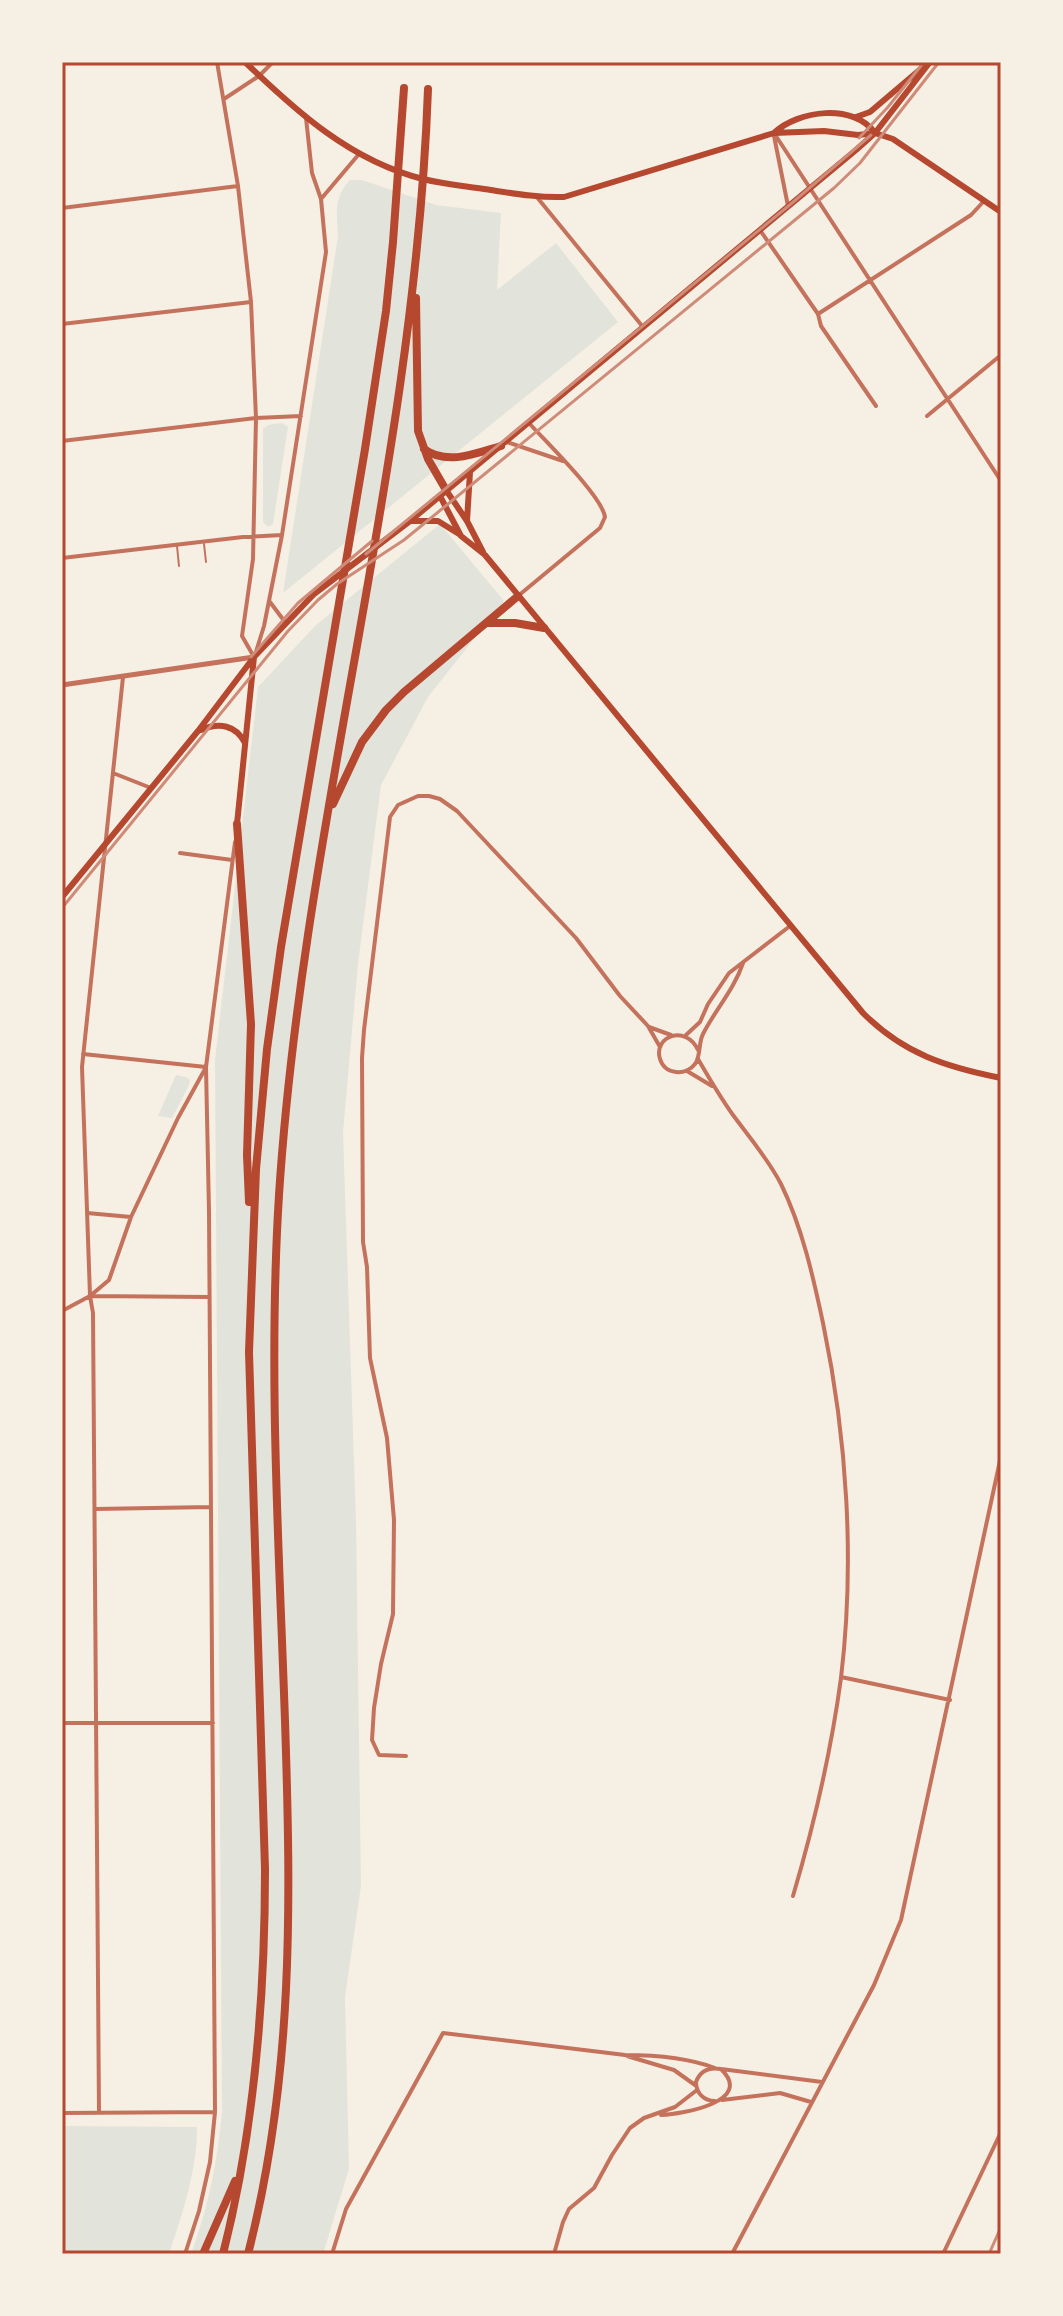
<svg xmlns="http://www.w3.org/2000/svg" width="1063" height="2316" font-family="Poppins,sans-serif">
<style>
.green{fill:#e2e4dc}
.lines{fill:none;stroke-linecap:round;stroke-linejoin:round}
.service{stroke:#c5725c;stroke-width:2}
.minor{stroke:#c5725c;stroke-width:4}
.tertiary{stroke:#c5725c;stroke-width:5}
.secondary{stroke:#b5482f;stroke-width:6}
.motorway{stroke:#b5482f;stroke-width:8}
.rail{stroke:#cf8b77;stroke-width:3}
.neatline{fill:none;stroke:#b5482f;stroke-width:3}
</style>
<rect width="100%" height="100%" fill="#f6efe4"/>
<!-- green -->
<path class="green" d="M350,180H362L436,205L501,213L497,290L556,243L618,322L283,593L338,236C337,212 333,198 350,180Z
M282,423L288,427L273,524L268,527L263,522V429L268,425Z
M440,524L504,601L428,697L381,785L358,964L343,1132L356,1522L361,1886L345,1997L349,2169L323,2254H191C209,2204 217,2164 222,2111L215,1060L258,687L316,625Z
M176,1075L186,1077L190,1080L189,1085L172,1118L158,1116Z
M62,2126L197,2127C197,2171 183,2212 169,2254H62Z"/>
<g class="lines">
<!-- service -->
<path class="service" d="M204,544L206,562
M177,546L179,566"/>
<!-- minor -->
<path class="minor" d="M217,62L238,186L251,302L256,418L253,559L242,636L254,657
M224,99L259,76L273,62
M774,133L1001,481
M774,136L788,206
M536,196L643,327
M321,199L359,154
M62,208L238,186
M760,230L818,314L821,326L876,406
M818,314L971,215L984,201
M62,324L251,302
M927,416L1001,355
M62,441L256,418L301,416
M507,442L563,461
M62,558L243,537L282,535
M518,596L600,528L605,517C602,496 545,441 529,423
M270,602L285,622
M255,655L264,626L282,535L326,252L321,199L312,173L306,118
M113,773L151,788
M180,853L232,860
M649,1027L671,1035
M686,1035L700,1022L708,1004L729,973L790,926
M698,1050C686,1024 653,1036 660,1059C665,1075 686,1076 695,1064C701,1056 698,1044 703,1034C715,1010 734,990 743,963
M83,1054L206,1067
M698,1059C709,1078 720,1097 733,1115C750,1138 768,1159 781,1184C802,1227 813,1276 823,1323C847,1438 855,1561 841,1678C831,1752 814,1825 793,1896
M687,1071L712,1086
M87,1213L131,1217
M90,1296L109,1280L131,1217L178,1118L205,1069
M62,1311L90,1296L209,1297
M95,1509L211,1507
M841,1677L950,1700
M62,1723H213
M406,1756L379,1755L372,1740L374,1708L381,1664L393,1614L394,1520L387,1438L370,1358L367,1267L363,1242L362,1058L364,1030L390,817L398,805L418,796H429L440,799L457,811L576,938L620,996L648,1026L660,1047
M627,2056L674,2070L695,2085
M721,2069L822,2082
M722,2100L780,2093L811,2102
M62,2113L215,2112
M99,2113L93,1313L90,1296L82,1067L123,677
M661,2115C682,2114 755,2102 721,2069C709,2067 700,2071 696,2082C696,2093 704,2101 715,2101
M185,2254L199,2211L210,2162L215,2112L209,1212L206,1067L235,842
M332,2254L346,2209L443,2033L625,2055C655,2055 686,2057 715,2068
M554,2254L563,2222L569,2209L594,2188L612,2155L630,2128L644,2118L675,2107L697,2090
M732,2254L874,1985L901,1920L1001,1456
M943,2254L1001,2132"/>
<!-- tertiary -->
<path class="tertiary" d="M62,685L254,657"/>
<!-- secondary -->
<path class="secondary" d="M245,62C297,112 351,161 423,179C443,184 464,186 484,189C511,193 537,198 564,197L774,133L824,131L858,135L875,133L893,139L1001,212
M856,117L870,112L923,67
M774,133C798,110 854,103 875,133
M446,490L467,521L483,552
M440,496L461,536L485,555L863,1013C904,1054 946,1067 1001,1078
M410,521H438L459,534
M467,521L470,472
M201,730C219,722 236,725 245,743
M237,824L254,657
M62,897L198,731L254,657L314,594L410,521L856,150L875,133L930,62"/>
<!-- motorway -->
<path class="motorway" d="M416,298L418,431L428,459L446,490
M424,449C447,466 477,453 501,446
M489,623H515L544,628
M333,804L362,742L386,710L404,692L518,596
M237,824L251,1024L247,1155L249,1202
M203,2254L235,2181
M223,2254C255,2128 265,1999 265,1869L249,1352L256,1169L267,1049L281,947L365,449L386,311L393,242L404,88
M248,2254C294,2075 291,1903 285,1721C279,1546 268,1370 279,1195C303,823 415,462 428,89"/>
<!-- rail -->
<path class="rail" d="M859,138L888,107L924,62
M366,554L792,203L871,135
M251,657L298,603L372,541
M62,908L288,631L318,600L337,584L404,540L834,188L860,163L939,62
M989,2254L1001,2227"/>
</g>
<!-- border -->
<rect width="1063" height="2316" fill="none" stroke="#f6efe4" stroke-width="128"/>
<rect x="64" y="64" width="935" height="2188" class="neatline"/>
</svg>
